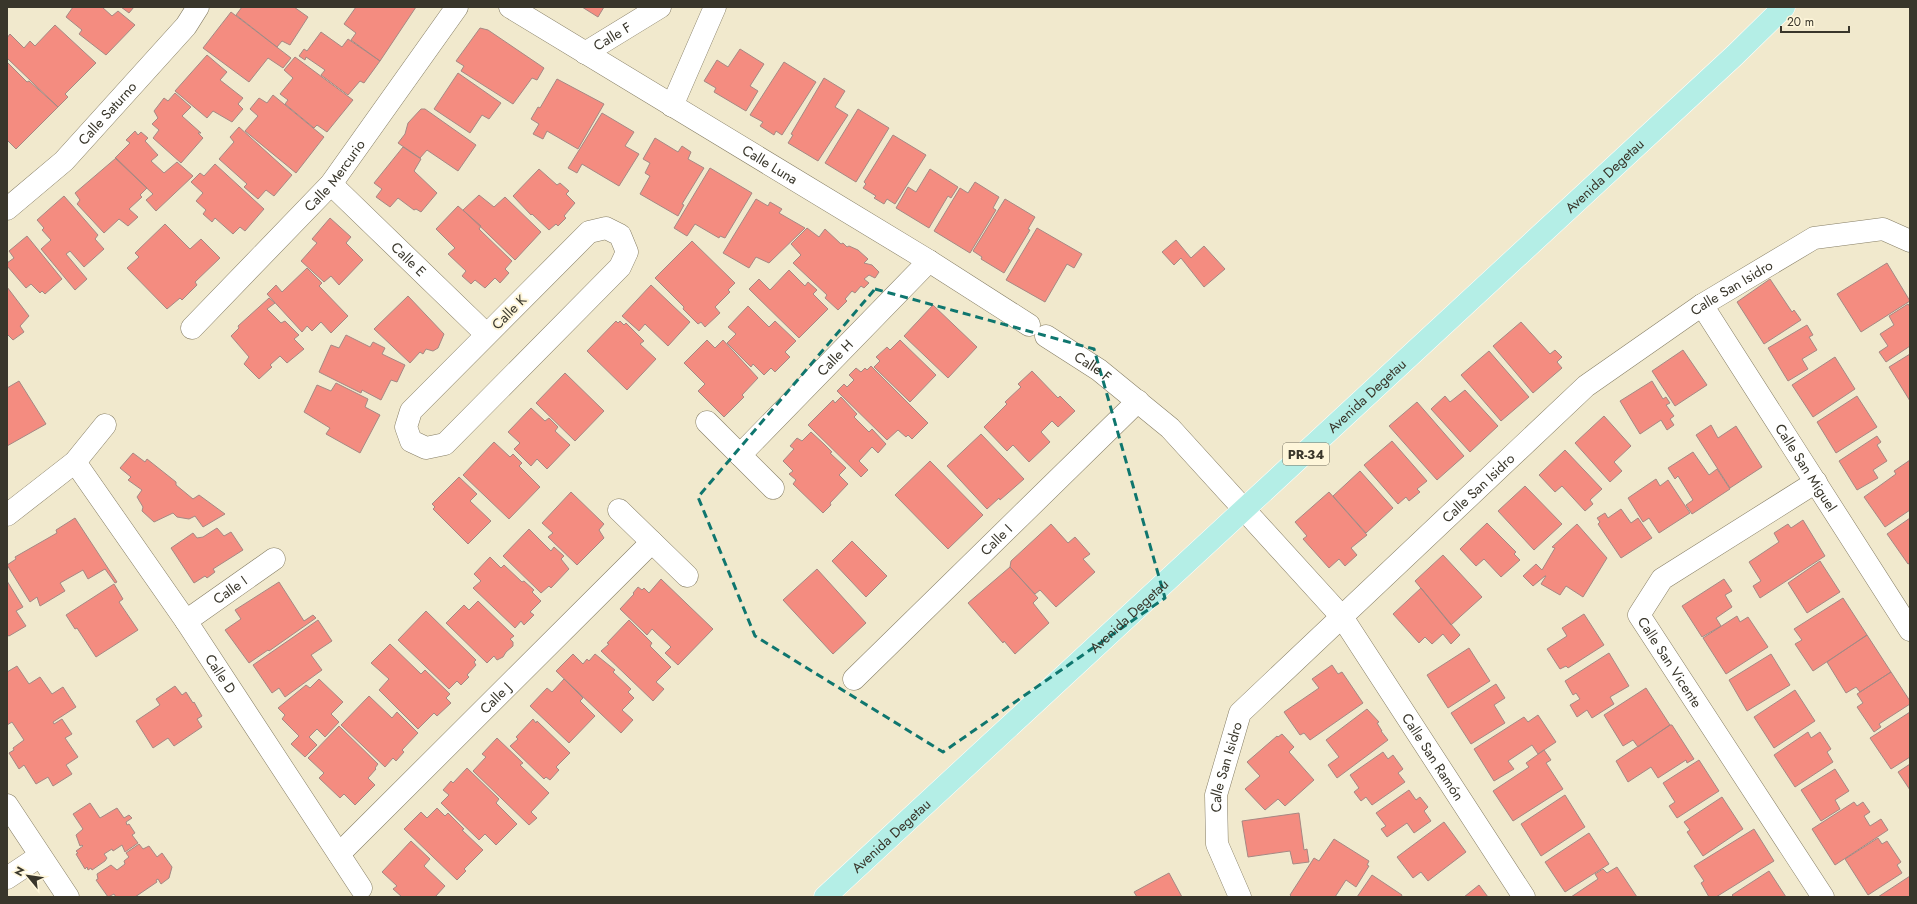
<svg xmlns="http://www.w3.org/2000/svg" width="1917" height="904" font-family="Jost,sans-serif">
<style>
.building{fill:#f48c80;stroke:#a68883}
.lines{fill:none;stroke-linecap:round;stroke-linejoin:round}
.street-casing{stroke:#867e65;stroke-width:23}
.primary-casing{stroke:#fff;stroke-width:23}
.street{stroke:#fff;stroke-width:22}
.primary{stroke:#b4eee6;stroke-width:22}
.marked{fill:none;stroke:#0f766e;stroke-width:3;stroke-dasharray:8 5;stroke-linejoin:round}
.labels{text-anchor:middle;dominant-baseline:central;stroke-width:4;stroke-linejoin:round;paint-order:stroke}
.shield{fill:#fef6da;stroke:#747060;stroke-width:1}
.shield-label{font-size:13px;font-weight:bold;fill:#39362b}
.street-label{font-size:14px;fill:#39362b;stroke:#fef6da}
</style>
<rect width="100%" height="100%" fill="#f1e9cd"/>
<!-- building -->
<path class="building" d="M73,7H102L112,16L118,11L135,25L106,55L79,34L82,30L66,17Z
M121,7H134L129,13Z
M242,7H294L308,17L290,45L282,41L277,47L236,15Z
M356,7H416L380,61L351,40L356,33L344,24Z
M582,7H604L598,17Z
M231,12L291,58L283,68L268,58L249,82L203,48Z
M55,25L96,63L65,94L68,97L58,107L7,58V38L10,34L24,48L30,41L35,46Z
M480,28L488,30L544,68L537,80L532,78L513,104L461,71L464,66L456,61Z
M321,32L342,47L348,39L380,61L364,83L360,81L348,95L321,75L325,70L306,57L305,60L299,56L304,49L307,51Z
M740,49L764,64L750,86L758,91L746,111L714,92L716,88L704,81L717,60L728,67Z
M207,55L227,72L220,80L243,98L238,104L243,109L232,122L213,111L207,118L175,91Z
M295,57L353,100L327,132L317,125L314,128L285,104L288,100L280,94L293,78L284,70Z
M7,62L27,82L29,81L58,107L16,149L7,140Z
M784,62L816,82L782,135L776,131L774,135L760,126L763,122L750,115Z
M458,73L501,103L489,119L482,115L470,133L434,109Z
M824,78L845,91L835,107L848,115L818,161L788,143L793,135L791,134Z
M557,79L604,104L578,149L547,131L543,139L533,134L539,124L531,119L538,107L540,108Z
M175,93L191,107L182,116L201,133H198L203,138L181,163L153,138L159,130L152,124L158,118L154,111L164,98L168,101Z
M273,95L324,137L296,173L245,131L258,116L250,109L259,98L267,103Z
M421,109H425L476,145L458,171L427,150L420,158L398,143L405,134L408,123Z
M858,109L889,128L856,182L825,163Z
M602,113L634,132L625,146L639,154L619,186L582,164L577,173L568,168Z
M239,127L292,175L274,196L266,190L258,199L244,187L247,184L219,159L234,142L230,137Z
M135,131L138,135L141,132L148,138L145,141L158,155L151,161L164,173L177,162L193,176L156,211L146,200L153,194L115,158L130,143L126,140Z
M893,135L926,155L895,204L887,199L884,204L874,198L876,196L863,188L866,184L864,182Z
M655,138L678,152L682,146L691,152L688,159L704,168L682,204L684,205L678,216L640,194L650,176L645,173L650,163L643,159Z
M403,147L421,159L414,171L437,193L421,212L416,209L414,210L398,198L390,207L376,197L382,189L374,183Z
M116,158L147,188L140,195L142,197L129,209L138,217L128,226L119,219L104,233L77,204L80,200L75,193Z
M215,164L264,209L245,231L240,227L233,234L215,218L212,222L203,214L206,210L196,201L203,193L191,182L200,173L204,176Z
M710,168L752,193L725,238L720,236L719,238L695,224L687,236L674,228Z
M539,169L557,185L560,183L569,191L566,194L575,203L564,216L566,218L558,226L556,224L549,230L532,214L531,215L513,196Z
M930,169L958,187L951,198L948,196L929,228L896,208L908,187L916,192Z
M975,182L999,197L993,208L996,210L970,253L934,231L960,188L968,193Z
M479,195L494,207L505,197L541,232L515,260L463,210Z
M64,196L98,235L95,239L104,249L84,267L70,251L66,254L87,279L75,290L41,249L51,240L42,230L44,228L37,220Z
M756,199L768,206L770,202L782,209L779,213L805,228L769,263L756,257L749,268L723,253Z
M1005,199L1035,217L1028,229L1030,230L1004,273L981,259L982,257L973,251Z
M458,206L481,226L479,229L512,261L505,269L509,273L500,283L495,278L485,288L475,280L471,284L462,276L466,271L448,254L455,248L436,229Z
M330,218L351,237L346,243L363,260L339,285L331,276L324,282L301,261L317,243L312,239Z
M165,224L190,249L201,239L220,258L195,282L197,285L182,300L180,298L167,309L127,268L139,257L135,253Z
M807,228L819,237L825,229L841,244L843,243L847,247L849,246L858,250L868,259L864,263L872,265L879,272L875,278L869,275L864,279L869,283L864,288L861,286L855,293L852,291L845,299L847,301L838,310L825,298L827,295L793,263L801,255L791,244Z
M1037,228L1082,254L1074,268L1067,264L1045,302L1006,280Z
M27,236L62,279L45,294L42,291L40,293L31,284L26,288L7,266V263L14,258L9,251Z
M1176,240L1191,258L1204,246L1225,269L1204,287L1181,258L1174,265L1162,252Z
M692,241L735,283L728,290L730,292L715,307L720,313L705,327L701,322L698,324L683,309L684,307L655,278Z
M1887,263L1910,301L1861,332L1837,294Z
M307,268L322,283L319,286L348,316L331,333L321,322L312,331L307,326L302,332L267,294L276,285L282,292Z
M789,270L805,286L808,282L817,290L813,294L828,309L799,338L749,289L759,279L770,290Z
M1770,279L1792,312L1794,310L1801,320L1764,344L1737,302Z
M651,285L690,322L668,346L645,324L639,331L622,316Z
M7,287L29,316L20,326L24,332L13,340L7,334Z
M408,296L444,334L438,348L433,351L426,349L423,354L420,352L410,363L374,329Z
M269,298L275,303L267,309L281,323L285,321L299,335L294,339L304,349L287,363L280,356L270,365L272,367L259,379L244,364L249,357L231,336L239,328L238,326Z
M1908,304L1910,307V346L1886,362L1879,352L1888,346L1880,334L1894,325L1889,316Z
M933,305L977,347L948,378L904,336Z
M748,306L769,327L775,321L796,341L785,352L790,357L775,372L771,368L764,375L753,364L751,367L727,343L736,334L728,327Z
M616,321L618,323L620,321L624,325L626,323L644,341L640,344L656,359L627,390L587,351Z
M1521,322L1550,354L1555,350L1562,357L1557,362L1562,368L1533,393L1493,346Z
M1807,325L1813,335L1809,337L1817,350L1802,359L1808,369L1788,381L1768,348Z
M346,335L370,347L373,342L385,348L382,354L405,365L397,382L391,380L381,400L362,390L361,393L319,372L331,345L339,348Z
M707,340L715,348L723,340L758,378L742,395L744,397L724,417L698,391L705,384L684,363Z
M900,340L936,375L910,402L874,367L880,361L876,357L887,347L890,350Z
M1683,350L1707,385L1675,406L1652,371Z
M1489,351L1529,397L1501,421L1461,375Z
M1910,354V401L1889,367Z
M1835,357L1855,389L1813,417L1792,385Z
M871,366L928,423L912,439L908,435L906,437L898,430L887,440L837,391L844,384L847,387L854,380L849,375L856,368L861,372L865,368L867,370Z
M1032,371L1058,398L1060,396L1075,411L1058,427L1052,421L1041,432L1050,442L1029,462L1013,445L1007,451L984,427L1007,404L1005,402L1021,387L1018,384Z
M565,373L604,411L575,441L536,403Z
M19,381L46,424L7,446V388Z
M1652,381L1663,399L1666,397L1670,403L1666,405L1674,416L1670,419L1674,425L1667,430L1661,420L1640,434L1620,401Z
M336,383L368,399L365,407L380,415L360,453L326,434L330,428L304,412L317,385L331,391Z
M1465,390L1498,426L1470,452L1431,409L1445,396L1450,402Z
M1857,396L1877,427L1836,453L1817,422Z
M841,397L857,414L854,417L869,432L872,429L886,444L878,453L872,447L859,461L868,470L861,477L808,425L833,400L835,403Z
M1417,402L1464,456L1437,480L1389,426Z
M531,408L545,421L549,418L558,427L555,431L570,445L547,469L537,459L531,466L514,449L520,443L508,432Z
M1604,416L1631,446L1614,462L1622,471L1610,482L1575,443Z
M1711,425L1718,438L1736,426L1762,467L1730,488L1696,435Z
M811,432L824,444L832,452L830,453L846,468L839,475L848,484L830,503L831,505L823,513L793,484L796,480L789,474L793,471L783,461L794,449L790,446L797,438L802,441Z
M981,434L1024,479L1000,500L999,498L987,509L947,466Z
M1877,436L1881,442L1877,445L1887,461L1873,470L1878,478L1857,490L1839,461Z
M1392,441L1427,481L1417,489L1420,492L1409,501L1406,497L1398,504L1364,465Z
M494,442L510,457L513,454L522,463L519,466L540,487L509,519L463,475Z
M1565,450L1602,489L1590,500L1593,504L1585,511L1562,486L1555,492L1539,475Z
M1693,452L1709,475L1717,469L1730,489L1692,514L1686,505L1693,500L1678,476L1675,479L1668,468Z
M133,453L145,462L147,459L176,482V485L193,499L199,495L225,514L203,527L195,516L189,519L177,517L173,513L154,522L142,511L143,507L137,497L142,490L128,480L131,477L120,468Z
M1910,460V510L1885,527L1864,497L1896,474L1894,471Z
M930,461L983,515L948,549L895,495Z
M1360,471L1393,508L1366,533L1333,496Z
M459,477L477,494L470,501L491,521L468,544L433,509L435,507L432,504Z
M1656,479L1660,486L1668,480L1690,513L1659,533L1649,518L1643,522L1628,498Z
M1525,486L1562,524L1534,550L1498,511Z
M571,492L604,524L599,530L604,538L577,565L548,537L553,533L542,523Z
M1329,492L1367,535L1351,548L1357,555L1345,566L1339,559L1329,568L1303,539L1307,536L1295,522Z
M1621,509L1631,523L1638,518L1652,538L1621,558L1598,524L1600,522L1597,518L1605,513L1608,518Z
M75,518L117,582L115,583L105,569L88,579L83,570L60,583L65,591L40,606L37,597L30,602L7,565L16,559L15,557L57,533L56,530Z
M1910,518V563L1908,564L1887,534Z
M1803,520L1825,556L1760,598L1753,586L1761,581L1749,562L1779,542L1774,533L1788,524L1791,528Z
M1487,523L1516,552L1514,554L1520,560L1501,577L1484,559L1476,566L1460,549Z
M1051,524L1068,543L1075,537L1090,554L1083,559L1095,572L1056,607L1040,590L1035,594L1010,567L1011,561Z
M1577,524L1607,558L1583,597L1566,586L1560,595L1541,584L1546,576H1545L1533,586L1523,576L1536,564L1542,570L1555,548L1552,547Z
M217,528L224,536L231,532L243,550L213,569L215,572L207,578L205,576L194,583L171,548L193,533L197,538L203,537Z
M529,529L551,551L554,547L564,556L561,559L569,569L551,588L549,586L541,593L503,556Z
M852,541L887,576L866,597L832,561Z
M1443,555L1482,597L1451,625L1415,581Z
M490,557L501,568L504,565L522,582L524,581L534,590L532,592L541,601L530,612L534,615L524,625L521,621L515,628L473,588L481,581L474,574Z
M1820,561L1840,592L1807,613L1788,583Z
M1010,567L1038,598L1033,603L1049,623L1015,654L1004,641L1003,643L968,603Z
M817,569L866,623L833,654L783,600Z
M661,579L713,629L678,665L665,653L671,647L652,629L647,635L620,609L634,594L633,593L638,587L642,590L644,588L649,593Z
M1724,579L1732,591L1725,595L1732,607L1716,618L1721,626L1702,637L1682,606Z
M7,581L23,607L16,611L26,626L9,636L7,635Z
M279,582L304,621L313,615L316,618L269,651L268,650L249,663L225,630L241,619L235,610Z
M114,584L123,599L119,602L138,630L96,657L77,628L75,629L66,615Z
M1421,588L1460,635L1451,644L1443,634L1432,644L1425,637L1419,643L1393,614Z
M1843,598L1867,635L1813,671L1795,644L1802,640L1794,629Z
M478,601L514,636L510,639L513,642V646L506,652L503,657L497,660L494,656L487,663L446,623L464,605L469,610Z
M426,611L476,660L474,662L476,665L467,675L469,677L461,685L457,681L449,689L398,640Z
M1584,614L1604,645L1568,668L1566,666L1560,669L1547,649L1567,636L1562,628Z
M1737,616L1740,622L1748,617L1768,647L1726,674L1703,638Z
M318,620L332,641L311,655L322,670L285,697L279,688L272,693L253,665Z
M629,620L652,643L650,646L671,667L656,682L664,689L653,701L601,651L609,644L607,643Z
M1867,635L1891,672L1860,692L1856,687L1846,693L1827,662Z
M390,644L421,674L425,670L450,694L446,698L451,703L437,716L434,713L418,729L379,690L389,679L371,663Z
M1469,648L1490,681L1448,708L1427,675Z
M1609,653L1629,686L1610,697L1614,704L1592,718L1587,710L1577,717L1570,705L1580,699L1576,693L1573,695L1565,681Z
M573,654L583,664L587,659L589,661L595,654L615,670L613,672L631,689L628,692L634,698L622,710L633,720L621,733L556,671Z
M1771,654L1790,685L1747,711L1729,680Z
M1332,665L1338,674L1342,672L1363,703L1310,740L1304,733L1300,735L1284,712L1319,688L1312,679Z
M17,666L29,684L40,677L52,694L63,687L76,707L53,722L54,724L62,719L72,734L65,738L78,757L66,765L72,774L53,786L48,777L36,784L24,765L19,769L9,753L14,750L13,748L24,740L12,722L7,725V672Z
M1891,672L1910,701V704L1879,724L1881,727L1874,732L1857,707L1863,703L1857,694Z
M319,679L343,702L331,714L339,722L325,737L317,729L309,737L317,745L305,757L291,744L299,736L282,719L285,715L278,708L306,685L310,688Z
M564,679L583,698L580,701L595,716L569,743L530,706L547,688L552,692Z
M1496,684L1505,698L1494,705L1505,723L1471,744L1451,713Z
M175,686L182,695L186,692L193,703L194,702L202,716L197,719L202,727L174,746L168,738L153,748L136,721L160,705L156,699Z
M1646,688L1670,725L1638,747L1633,740L1623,746L1604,715Z
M1795,690L1815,721L1774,748L1754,717Z
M369,696L392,718L397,712L418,733L402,750L404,752L396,761L393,758L385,767L341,725Z
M1367,709L1379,722L1377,723L1382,731H1381L1388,740L1337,778L1328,765L1339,757L1326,740Z
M1910,712V757L1891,769L1870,738Z
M1538,715L1556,742L1538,754L1532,745L1508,761L1514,769L1494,781L1474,749L1524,717L1528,722Z
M533,719L536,723L537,721L570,753L556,767L559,770L550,780L546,777L544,779L510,746L518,739L516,737Z
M1670,725H1672L1694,759L1687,763L1686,760L1658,778L1651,767L1628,782L1616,761Z
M339,726L378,764L375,768L376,769L368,778L375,785L355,805L344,794L340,798L319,778L324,773L308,758Z
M1808,732L1811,738L1820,732L1831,749L1827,752L1833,762L1795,787L1774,755Z
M1282,734L1294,747L1289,752L1314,780L1285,806L1278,799L1265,810L1245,789L1260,776L1247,762L1277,736L1278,737Z
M497,738L523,763L520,765L549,793L531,812L537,818L529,825L473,771L486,757L482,754Z
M1544,750L1551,760L1546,763L1563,789L1513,821L1493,791L1529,767L1526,763Z
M1383,752L1388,759L1393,755L1403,769L1398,773L1405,782L1372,805L1366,797L1361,801L1354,792L1359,788L1350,775Z
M1699,760L1719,791L1677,818L1669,806L1675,802L1663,783Z
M1910,764V790L1898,772Z
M467,768L499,799L496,803L517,824L496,845L485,834L479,840L441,803L449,795L443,790L451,781L453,783Z
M1835,769L1849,791L1835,800L1840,809L1821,821L1801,790Z
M1409,790L1416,800L1420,797L1428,807L1424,811L1431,821L1414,833L1407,823L1387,837L1381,829L1386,826L1376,813Z
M1565,795L1585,827L1541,856L1521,824Z
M1722,797L1743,829L1703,856L1687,832L1690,830L1684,822Z
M1854,802L1857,806L1863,802L1870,812L1864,816L1870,826L1881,819L1888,830L1835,865L1812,829Z
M90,803L100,818L117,808L124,818L129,815L132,818L126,822L127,825L129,824L135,833L132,835L138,843L125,852L122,845L113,851L112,849L104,854L107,858L105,861L92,870L91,868L88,870L87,867L85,869L76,854L78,853L76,851L83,846L82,845L80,846L76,835L83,829L73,814Z
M437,808L445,816L448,813L464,829L462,830L483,850L464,869L466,871L457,880L404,829L421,812L427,818Z
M1299,813L1304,850L1307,849L1309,862L1293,864L1290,851L1248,857L1242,821Z
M1444,822L1466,852L1428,881L1421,872L1413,878L1397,857Z
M1754,829L1774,861L1716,897H1709L1701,883L1704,881L1694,866Z
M1589,833L1609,864L1565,892L1545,862Z
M1878,838L1882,844L1887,841L1901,862L1897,865L1902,873L1868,895L1845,859Z
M1334,839L1369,861L1367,865L1369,866L1356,887L1346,880L1335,897H1292L1290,895L1314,858L1319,861Z
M411,841L430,859L424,866L445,886L435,897H402L393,889L397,886L382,872Z
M139,844L143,849L149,846L157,857L162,853L172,867L169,878L161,884L158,879L156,880L157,882L135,897H116L114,894L108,897L96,880L98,879L97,874L111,865L117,870L125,864L124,861L129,857L126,853Z
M1617,867L1637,897H1571L1598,879L1595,874L1603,869L1607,873Z
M1769,871L1786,897H1734L1732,895Z
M1169,873L1182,897H1137L1134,892Z
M1372,875L1402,895L1401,897H1357Z
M1910,876V897H1878Z
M1479,885L1488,897H1464Z"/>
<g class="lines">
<!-- street casing -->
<g class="street-casing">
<g id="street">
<path id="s1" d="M510,7L929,261L1029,325"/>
<path id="s2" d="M585,53L660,7"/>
<path d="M672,106L715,7"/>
<path id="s3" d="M331,184L486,334"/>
<path id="s4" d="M7,209L64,161L186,26L198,7"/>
<path d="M606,228L620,235L627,252L620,267L445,444L426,448L411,441L406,427L411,411L589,232Z"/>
<path id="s5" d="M1702,305L1910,630"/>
<path id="s6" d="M192,328L331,184L457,7"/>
<path id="s7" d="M1046,336L1099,370L1170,428L1342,617L1524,897"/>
<path d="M707,422L773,488"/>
<path id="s8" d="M740,455L929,261"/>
<path id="s9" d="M75,462L186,621L361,888"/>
<path id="s10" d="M1816,482L1662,579L1639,615L1823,897"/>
<path d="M619,510L687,576"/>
<path d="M7,515L75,462L105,425"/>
<path id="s11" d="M186,621L274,559"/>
<path id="s12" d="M854,679L1138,401"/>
<path d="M7,805L68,897"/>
<path id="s13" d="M339,854L652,542"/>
<path d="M7,878L40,856"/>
<path id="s14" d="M1240,897L1217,844L1216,795L1240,713L1586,386L1702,305L1814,238L1883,229L1910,241"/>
</g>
</g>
<!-- primary casing -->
<g class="primary-casing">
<g id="primary">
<path id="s15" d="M825,897L1735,55L1784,7"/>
</g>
</g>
<!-- street -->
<use href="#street" class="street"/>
<!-- primary -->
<use href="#primary" class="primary"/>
</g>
<!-- marked area -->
<path class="marked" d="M875,289L1094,349L1165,598L943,752L755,636L698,497Z"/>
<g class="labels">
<!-- shield labels -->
<rect class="shield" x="1283" y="443" width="46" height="22" rx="3"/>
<g class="shield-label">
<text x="1306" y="454">PR-34</text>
</g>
<!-- street labels -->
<g class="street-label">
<text stroke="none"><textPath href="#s2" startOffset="32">Calle F</textPath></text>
<text stroke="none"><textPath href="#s4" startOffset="139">Calle Saturno</textPath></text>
<text stroke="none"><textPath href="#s1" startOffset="304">Calle Luna</textPath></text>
<text stroke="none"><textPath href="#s6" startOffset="209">Calle Mercurio</textPath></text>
<text stroke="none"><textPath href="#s15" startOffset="1062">Avenida Degetau</textPath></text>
<text stroke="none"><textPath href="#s3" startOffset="108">Calle E</textPath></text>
<text stroke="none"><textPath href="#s14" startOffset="844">Calle San Isidro</textPath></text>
<text transform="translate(509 312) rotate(-45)">Calle K</text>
<text stroke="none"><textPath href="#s8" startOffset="136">Calle H</textPath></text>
<text stroke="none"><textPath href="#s7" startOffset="56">Calle F</textPath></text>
<text stroke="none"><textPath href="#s15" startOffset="738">Avenida Degetau</textPath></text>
<text stroke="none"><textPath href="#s5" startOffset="193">Calle San Miguel</textPath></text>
<text stroke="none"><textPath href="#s14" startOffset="520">Calle San Isidro</textPath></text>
<text stroke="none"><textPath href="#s12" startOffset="199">Calle I</textPath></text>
<text stroke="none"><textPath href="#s11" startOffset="54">Calle I</textPath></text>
<text stroke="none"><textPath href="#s15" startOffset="414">Avenida Degetau</textPath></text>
<text stroke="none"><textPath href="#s10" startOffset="281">Calle San Vicente</textPath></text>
<text stroke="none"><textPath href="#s9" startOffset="257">Calle D</textPath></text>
<text stroke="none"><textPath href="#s13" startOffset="221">Calle J</textPath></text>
<text stroke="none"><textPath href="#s7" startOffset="577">Calle San Ramón</textPath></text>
<text stroke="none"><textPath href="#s14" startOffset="136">Calle San Isidro</textPath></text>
<text stroke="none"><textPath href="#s15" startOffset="90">Avenida Degetau</textPath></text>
</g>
</g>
<!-- border -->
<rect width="1917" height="904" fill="none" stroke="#39362b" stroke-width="16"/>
<!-- north arrow -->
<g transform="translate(28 876) rotate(299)" stroke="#fef6da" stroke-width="3" paint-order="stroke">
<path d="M0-3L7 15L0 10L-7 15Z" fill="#39362b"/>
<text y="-6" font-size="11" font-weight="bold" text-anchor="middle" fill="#39362b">N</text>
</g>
<!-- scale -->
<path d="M1781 26v6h68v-6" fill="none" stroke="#39362b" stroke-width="2"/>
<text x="1787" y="26" font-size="12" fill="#39362b" stroke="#fef6da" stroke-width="3" paint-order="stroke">20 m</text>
</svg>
